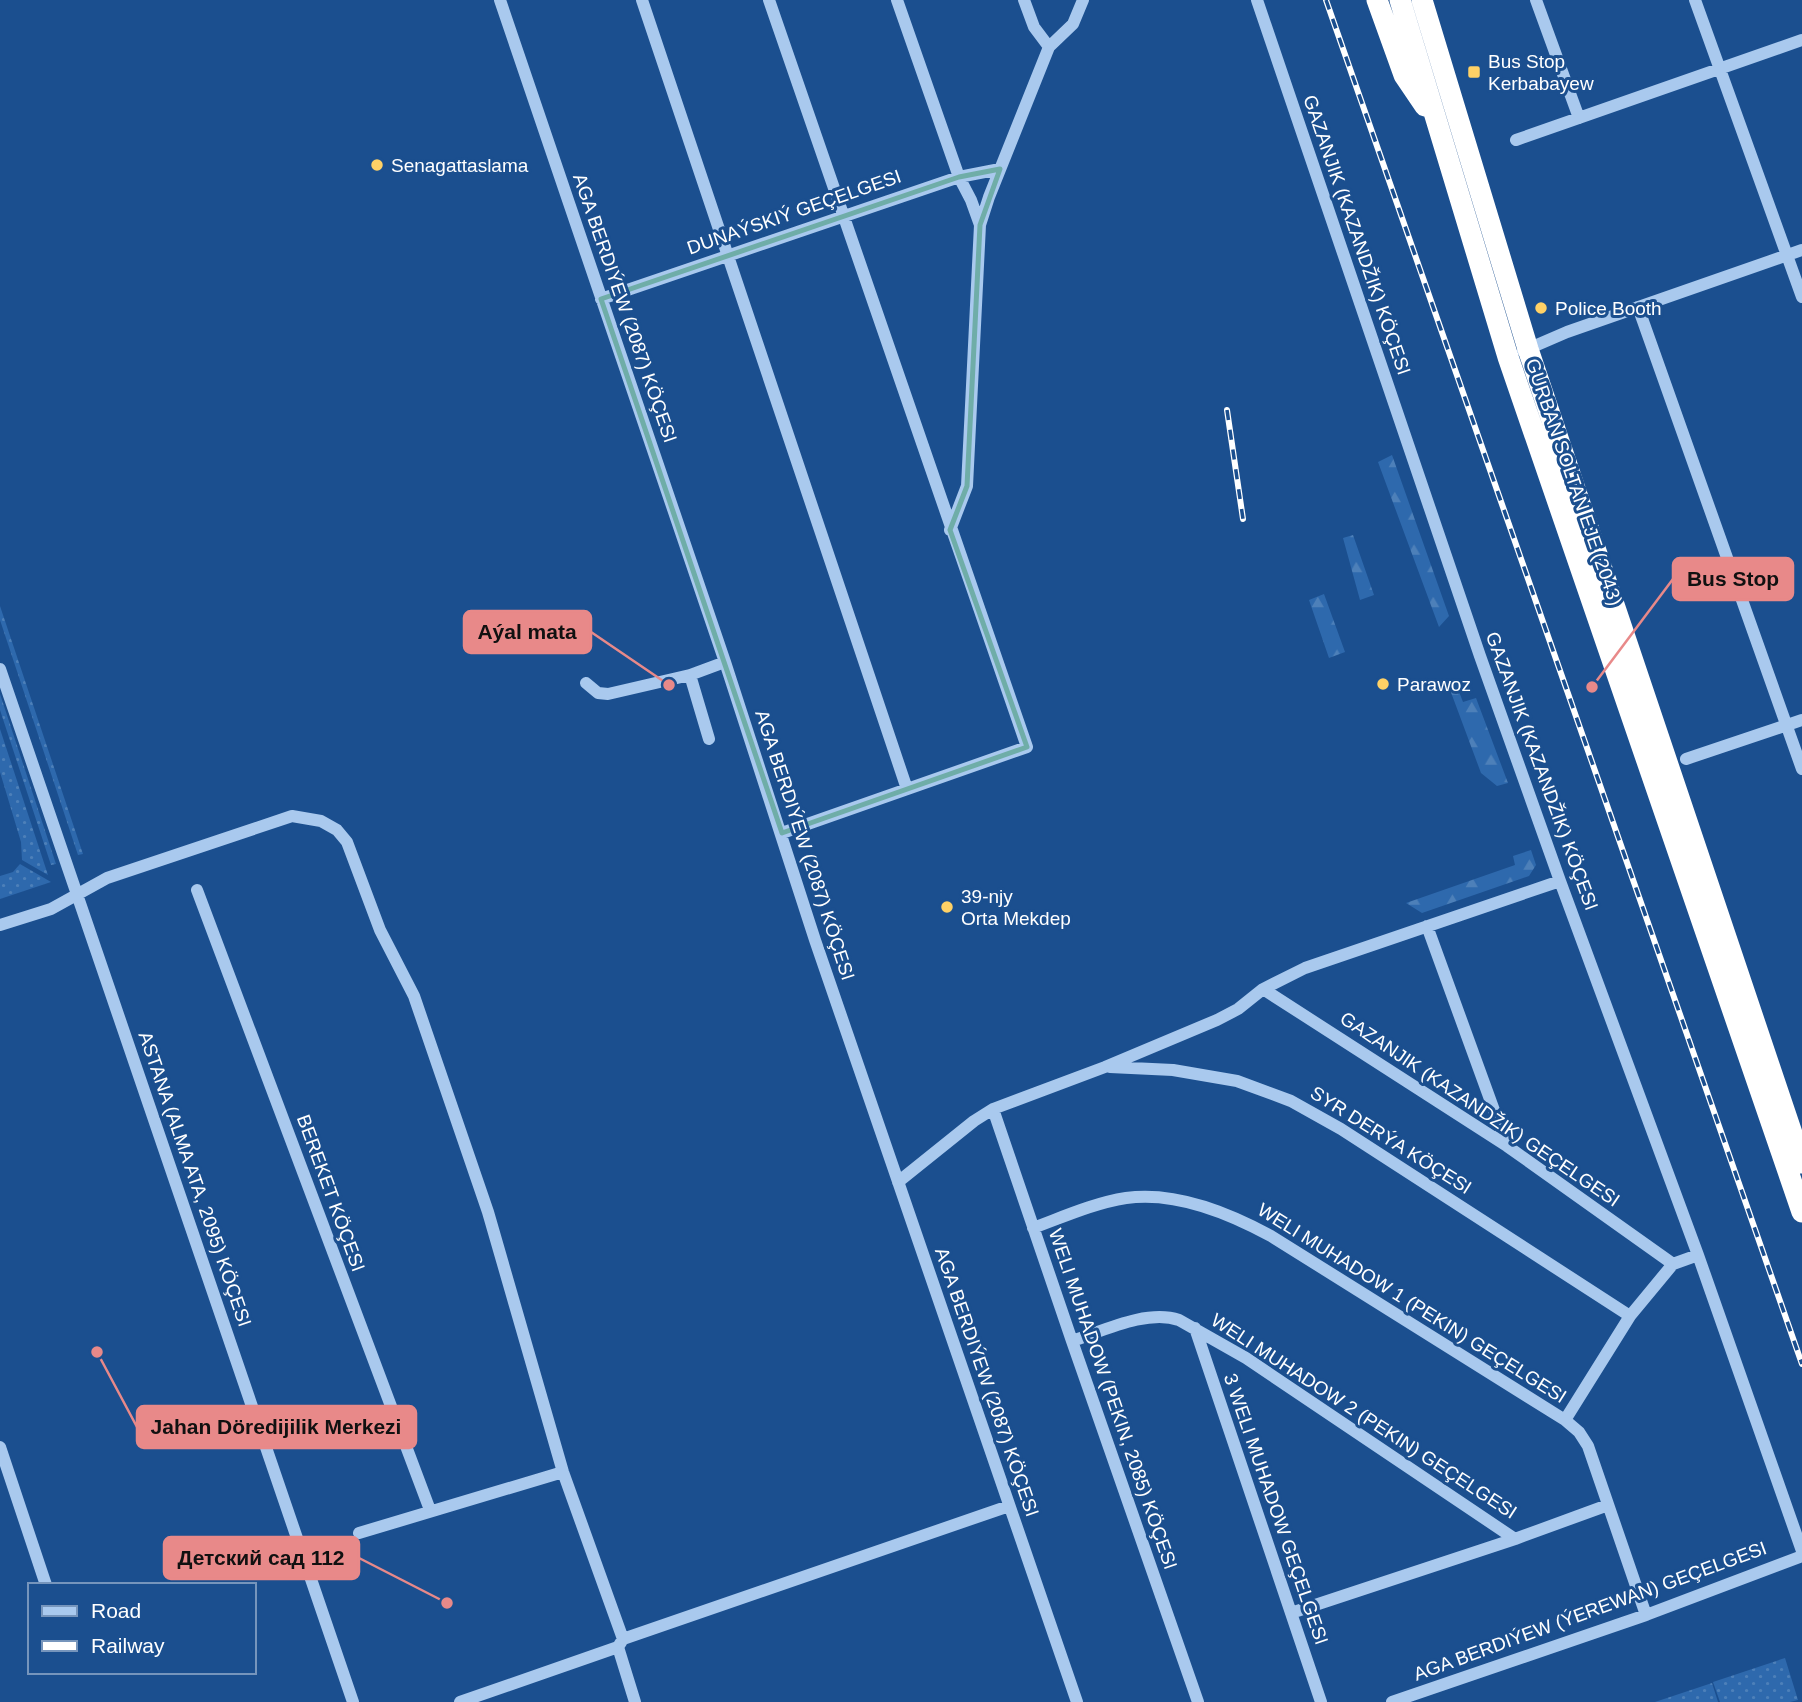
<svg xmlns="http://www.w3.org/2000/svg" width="1802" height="1702" font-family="Arial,sans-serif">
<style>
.grass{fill:url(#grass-dots)}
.forest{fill:url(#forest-firs)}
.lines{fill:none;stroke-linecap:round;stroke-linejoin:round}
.minor{stroke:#a9c9ee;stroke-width:12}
.highway{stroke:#fff;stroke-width:21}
.rail-casing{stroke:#fff;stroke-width:6}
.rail{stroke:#1b4f8f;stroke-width:3.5;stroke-dasharray:10;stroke-linecap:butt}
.marked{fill:none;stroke:#6fada8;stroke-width:5;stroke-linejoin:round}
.poi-dot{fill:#ffd166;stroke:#1b4f8f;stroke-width:2.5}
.labels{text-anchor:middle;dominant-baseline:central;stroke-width:6;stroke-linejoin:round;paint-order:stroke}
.poi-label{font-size:19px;fill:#fff;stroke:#1b4f8f;text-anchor:start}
.street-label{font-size:19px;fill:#fff;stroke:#1b4f8f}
.leader{fill:none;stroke:#e88989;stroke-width:2.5}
.callout-dot{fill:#e88989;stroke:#1b4f8f;stroke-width:2.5}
.callout{fill:#e88989;stroke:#e88989;stroke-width:2.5}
.callout-label{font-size:21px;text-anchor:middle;font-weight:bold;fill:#111}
</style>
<defs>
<pattern id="grass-dots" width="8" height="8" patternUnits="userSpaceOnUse" patternTransform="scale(1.75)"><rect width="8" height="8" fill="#2e69ad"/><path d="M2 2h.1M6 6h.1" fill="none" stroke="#4d80b9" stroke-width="1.8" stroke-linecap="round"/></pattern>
<pattern id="forest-firs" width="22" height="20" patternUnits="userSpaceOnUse" patternTransform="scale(1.75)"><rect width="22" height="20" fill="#2e69ad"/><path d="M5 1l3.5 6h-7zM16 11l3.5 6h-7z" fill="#4d80b9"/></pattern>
</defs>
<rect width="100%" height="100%" fill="#1b4f8f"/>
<!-- grass -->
<path class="grass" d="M0,606L83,854L78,855L0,620Z
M0,694L56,864L51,865L0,710Z
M0,729L48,875L22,860L21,842L0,772Z
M20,864L51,882L0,899V876L13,872Z
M1785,1658L1798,1700L1790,1702H1720L1713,1682Z
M1712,1683L1718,1702H1655Z"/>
<!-- forest -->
<path class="forest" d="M1392,455L1449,616L1439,627L1378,462Z
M1353,535L1374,595L1360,600L1343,538Z
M1324,594L1345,652L1329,658L1309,600Z
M1456,684L1463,702L1476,698L1508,783L1497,786L1481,773L1449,687Z
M1531,850L1536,865L1529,876L1422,913L1406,903L1515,865L1513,856Z"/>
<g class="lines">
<!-- minor -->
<path class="minor" d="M500,0L725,662L815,940L1077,1702
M642,0L907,789
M769,0L1027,747L782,833
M897,0L959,177L971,200L980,225
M1257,0L1480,656L1560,881L1698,1255L1802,1551
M1536,0L1579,118
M1695,0L1802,297
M1049,47L1073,24L1083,0
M1516,140L1802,40
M601,299L959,177L1000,169
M1638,307L1802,769
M1523,351L1567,332L1802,250
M950,530L967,486L980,225L989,197L1049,47L1034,27L1024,0
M0,669L353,1702
M690,675L709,739
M586,683L598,693L608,694L690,675L725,662
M1686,759L1802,720
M197,890L430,1510
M0,925L51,909L107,878L292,816L321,821L337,830L347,842L380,930L414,996L488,1212L563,1472L623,1639
M1427,926L1507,1146
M1263,989L1507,1146L1673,1264
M1110,1067L1173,1070L1237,1081L1291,1101L1341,1129L1630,1316
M993,1109L1072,1341L1198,1702
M898,1182L974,1121L993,1109L1105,1067L1217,1020L1238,1009L1263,989L1305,968L1560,881
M1033,1228C1063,1217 1094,1203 1126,1198C1175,1191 1229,1213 1271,1236L1565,1420L1579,1432L1588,1446L1646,1615
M1195,1328L1321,1702
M1072,1341C1103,1331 1147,1309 1179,1320L1246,1358L1515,1539
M1565,1420L1630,1316L1673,1264L1698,1255
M0,1447L46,1585
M359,1533L563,1472
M1291,1613L1515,1539L1608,1505
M618,1647L635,1702
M460,1702L618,1647L623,1639L1009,1506
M1392,1702L1646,1615L1802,1556"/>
<!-- highway -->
<path class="highway" d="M1377,0L1404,75L1425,106
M1400,0L1508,357L1802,1212
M1422,0L1528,349L1802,1163"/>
<!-- rail casing -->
<g class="rail-casing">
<path id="rail" d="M1326,0L1802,1364
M1227,410L1243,519"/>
</g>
<!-- rail -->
<use href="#rail" class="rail"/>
</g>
<!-- marked area -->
<path class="marked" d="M1000,169L980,225L967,486L950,530L1027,747L782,833L601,299L959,177Z"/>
<!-- markers -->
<g class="poi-dot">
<rect x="1467" y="65" width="14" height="14" rx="3.5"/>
<circle cx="377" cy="165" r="7"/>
<circle cx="1541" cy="308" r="7"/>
<circle cx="1383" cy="684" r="7"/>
<circle cx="947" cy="907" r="7"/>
</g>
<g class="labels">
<!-- poi labels -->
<g class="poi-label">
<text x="1488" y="61">Bus Stop<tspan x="1488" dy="22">Kerbabayew</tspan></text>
<text x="391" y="165">Senagattaslama</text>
<text x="1555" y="308">Police Booth</text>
<text x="1397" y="684">Parawoz</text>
<text x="961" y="896">39-njy<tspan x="961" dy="22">Orta Mekdep</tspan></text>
</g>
<!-- street labels -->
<g class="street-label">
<text transform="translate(794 212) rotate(-19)">DUNAÝSKIÝ GEÇELGESI</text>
<text transform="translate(1357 235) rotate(71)">GAZANJIK (KAZANDŽIK) KÖÇESI</text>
<text transform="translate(625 308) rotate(71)">AGA BERDIÝEW (2087) KÖÇESI</text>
<text transform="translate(1574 482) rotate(71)">GURBAN SOLTAN EJE (2043)</text>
<text transform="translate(1542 771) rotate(70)">GAZANJIK (KAZANDŽIK) KÖÇESI</text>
<text transform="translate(805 845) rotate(72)">AGA BERDIÝEW (2087) KÖÇESI</text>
<text transform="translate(1480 1109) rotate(34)">GAZANJIK (KAZANDŽIK) GEÇELGESI</text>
<text transform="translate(1391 1140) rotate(32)">SYR DERÝA KÖÇESI</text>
<text transform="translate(195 1179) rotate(71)">ASTANA (ALMA ATA, 2095) KÖÇESI</text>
<text transform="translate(331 1193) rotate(70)">BEREKET KÖÇESI</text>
<text transform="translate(1412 1303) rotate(32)">WELI MUHADOW 1 (PEKIN) GEÇELGESI</text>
<text transform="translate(987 1382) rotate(71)">AGA BERDIÝEW (2087) KÖÇESI</text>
<text transform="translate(1113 1399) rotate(71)">WELI MUHADOW (PEKIN, 2085) KÖÇESI</text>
<text transform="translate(1364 1416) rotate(33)">WELI MUHADOW 2 (PEKIN) GEÇELGESI</text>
<text transform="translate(1276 1509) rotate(71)">3 WELI MUHADOW GEÇELGESI</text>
<text transform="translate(1590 1611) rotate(-20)">AGA BERDIÝEW (ÝEREWAN) GEÇELGESI</text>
</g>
</g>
<!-- callouts -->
<path class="leader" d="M1592 687L1673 579M669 685L591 632M97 1352L137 1427M447 1603L359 1558"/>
<g class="callout-dot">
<circle cx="1592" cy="687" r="7"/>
<circle cx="669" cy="685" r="7"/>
<circle cx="97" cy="1352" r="7"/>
<circle cx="447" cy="1603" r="7"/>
</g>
<g class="callout">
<rect x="1673" y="558" width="120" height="42" rx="7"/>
<rect x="464" y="611" width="127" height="42" rx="7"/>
<rect x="137" y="1406" width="279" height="42" rx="7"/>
<rect x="164" y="1537" width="195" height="42" rx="7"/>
</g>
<g class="callout-label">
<text x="1733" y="586">Bus Stop</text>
<text x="527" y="639">Aýal mata</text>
<text x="276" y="1434">Jahan Döredijilik Merkezi</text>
<text x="261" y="1565">Детский сад 112</text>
</g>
<!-- legend -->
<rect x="28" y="1583" width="228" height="91" fill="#1b4f8f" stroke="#7695bc" stroke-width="2"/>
<rect x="42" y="1606" width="35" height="10" fill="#a9c9ee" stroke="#7695bc" stroke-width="2"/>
<text x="91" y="1618" font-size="21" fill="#ffffff">Road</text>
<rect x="42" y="1641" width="35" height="10" fill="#ffffff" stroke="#7695bc" stroke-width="2"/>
<text x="91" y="1653" font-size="21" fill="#ffffff">Railway</text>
</svg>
